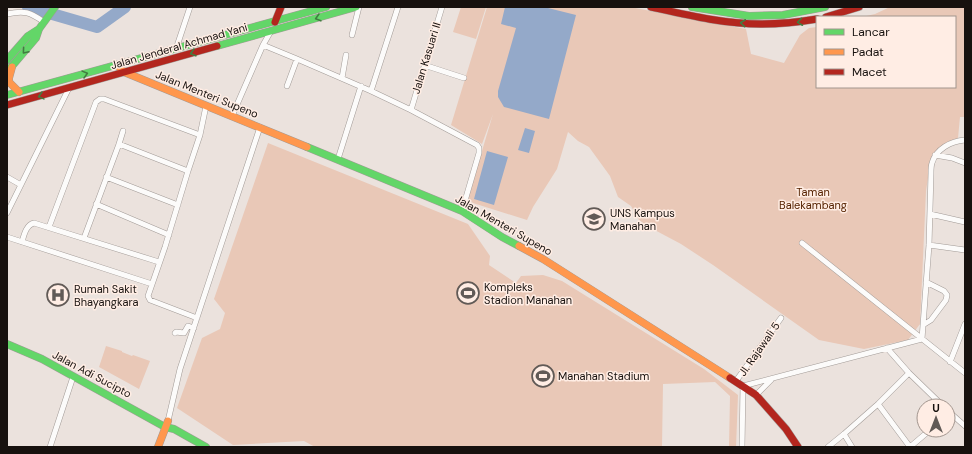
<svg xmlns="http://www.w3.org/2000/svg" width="972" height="454" font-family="'DM Sans',sans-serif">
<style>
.green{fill:#e9c8b7}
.water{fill:#94a9c9}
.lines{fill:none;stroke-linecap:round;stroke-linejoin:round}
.river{stroke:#94a9c9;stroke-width:12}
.street-casing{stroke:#a29b97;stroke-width:6}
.fast-casing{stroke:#a29b97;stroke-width:8}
.slow-casing{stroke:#a29b97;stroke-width:8}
.jam-casing{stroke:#a29b97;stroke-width:8}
.street{stroke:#fcfbfa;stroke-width:5}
.fast{stroke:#63d668;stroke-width:7}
.slow{stroke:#ff974d;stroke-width:7}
.jam{stroke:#b3261e;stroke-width:7}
.oneway{stroke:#417d40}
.labels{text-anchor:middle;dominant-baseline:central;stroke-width:3;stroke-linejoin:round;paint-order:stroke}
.street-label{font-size:11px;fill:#17110e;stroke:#ffede4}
.park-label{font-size:11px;fill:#562200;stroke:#ffede4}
.poi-label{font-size:11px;fill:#17110e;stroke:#ffede4;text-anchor:start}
</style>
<rect width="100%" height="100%" fill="#ebe2dd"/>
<!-- green -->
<path class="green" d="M461,7H486L476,39L453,32Z
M487,7H630L746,29L751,54L784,63L800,35L809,28L817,27V87H955V17H862L875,14L890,7H965V73L964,85H965V117H960L958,138L934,154L931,158L926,191L920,324L908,340L864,349L819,340L713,265L681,244L649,227L639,220L631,206L618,197L610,176L589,147L578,141L568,132L557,169L533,207L527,220L473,203L468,198L493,114L482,144L451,125Z
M268,143L468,224L490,256L489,265L516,283L521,276L543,275L562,281L704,369L738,395L736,447H729L730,396L715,382L663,384L662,447H315L304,441L233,445L177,408L202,338L220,329L225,313L214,299Z
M106,346L122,351V352L132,356L133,355L150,361L139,389L99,367Z"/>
<!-- water -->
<path class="water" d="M505,7H544L576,15L549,119L504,107L498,97V91L516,28L501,24Z
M525,128L535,131L529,153L518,150Z
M487,151L508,157L494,205L474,199Z"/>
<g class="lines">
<!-- river -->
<path class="river" d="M28,7L97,27L125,7"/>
<!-- street casing -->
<g class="street-casing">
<path id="street" d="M7,14C24,10 30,12 44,22
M352,35L359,7
M263,45L297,59L371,91L411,110L477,145L479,148V153L462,211
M176,49L190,7
M424,65L464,78
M342,78L346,55
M287,86L297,59
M371,91L398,7
M411,110L442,7
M232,116L263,45L271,31
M119,144L188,171
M935,155L952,158L965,163
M338,159L361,86
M7,177L21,185
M106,177L178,205
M96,204L169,235
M7,213L69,88
M930,214L965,222
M49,227L96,102L100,99H104L200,135
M7,237L152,284
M84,238L119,144L123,131
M22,242C24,235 26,225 34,223L159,262
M802,243L965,373
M929,245L965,250
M197,318L150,300L148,296L165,247L188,171L200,135L206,106
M923,325L931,320L946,300L947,295L944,291L926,282
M175,333L176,332L184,333L188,326L194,328
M922,339L929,245L931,173C931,170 931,166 932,163C936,149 951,141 965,140
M887,348L909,373L943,406
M950,362L965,324
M736,381L781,318
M756,395L772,379
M878,404L910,447
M948,411L965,426
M168,421L180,369L260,127
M844,434L852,447
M50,447L73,377
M742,447L743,386L922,339
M828,447L844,434L878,404L909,373
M910,447L930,430"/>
</g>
<!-- fast casing -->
<g class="fast-casing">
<path id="fast" d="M692,7L749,16L783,15L825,7
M217,46L356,7
M7,60L28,36L39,29
M7,72L36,38L39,29L55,7
M7,95L326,7
M307,147L462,211L502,237L519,246
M7,344L42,359L165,427L174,429L206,447"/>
</g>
<!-- slow casing -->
<g class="slow-casing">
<path id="slow" d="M117,65L124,72L307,147
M12,67L9,78V82L19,92
M519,246L543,259L730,378
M158,447L168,421"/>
</g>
<!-- jam casing -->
<g class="jam-casing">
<path id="jam" d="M651,7C687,15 724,24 761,24C780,24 799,22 817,19
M826,17L859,7
M275,22L281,7
M7,105L217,46
M730,378L756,395L786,429L798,447"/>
</g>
<!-- street -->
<use href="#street" class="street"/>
<!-- fast -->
<use href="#fast" class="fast"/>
<!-- slow -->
<use href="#slow" class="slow"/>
<!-- jam -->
<use href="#jam" class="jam"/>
</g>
<!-- one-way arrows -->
<defs><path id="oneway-chevron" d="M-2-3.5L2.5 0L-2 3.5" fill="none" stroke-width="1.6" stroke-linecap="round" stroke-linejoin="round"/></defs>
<g class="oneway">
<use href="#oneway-chevron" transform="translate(318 18) rotate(164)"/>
<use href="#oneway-chevron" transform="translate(800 22) rotate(172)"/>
<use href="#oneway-chevron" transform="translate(743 23) rotate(-174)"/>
<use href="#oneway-chevron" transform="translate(25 51) rotate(130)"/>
<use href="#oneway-chevron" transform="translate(193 53) rotate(164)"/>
<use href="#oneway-chevron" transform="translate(85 74) rotate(-15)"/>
<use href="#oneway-chevron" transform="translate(41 96) rotate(165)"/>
</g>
<!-- icons -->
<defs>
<g id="university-ring" transform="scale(1.15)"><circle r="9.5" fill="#ffede4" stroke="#615a56" stroke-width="1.5"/><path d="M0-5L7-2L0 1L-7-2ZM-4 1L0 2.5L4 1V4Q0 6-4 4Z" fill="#615a56"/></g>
<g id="stadium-ring" transform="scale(1.15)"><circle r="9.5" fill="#ffede4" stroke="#615a56" stroke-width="1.5"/><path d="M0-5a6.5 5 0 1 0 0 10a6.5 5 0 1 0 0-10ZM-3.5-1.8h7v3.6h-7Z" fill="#615a56"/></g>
<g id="hospital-ring" transform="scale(1.15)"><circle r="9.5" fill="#ffede4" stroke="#615a56" stroke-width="1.5"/><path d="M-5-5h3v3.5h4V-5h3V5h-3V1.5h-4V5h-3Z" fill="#615a56"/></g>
</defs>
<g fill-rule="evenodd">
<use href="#university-ring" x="594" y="219"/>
<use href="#stadium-ring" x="468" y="293"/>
<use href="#hospital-ring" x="58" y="295"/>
<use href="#stadium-ring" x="543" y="376"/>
</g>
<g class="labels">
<!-- street labels -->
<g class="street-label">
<text transform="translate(179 46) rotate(-16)">Jalan Jenderal Achmad Yani</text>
<text transform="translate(426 58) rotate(-73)">Jalan Kasuari II</text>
<text transform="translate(207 94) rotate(22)">Jalan Menteri Supeno</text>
<text transform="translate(504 225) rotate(30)">Jalan Menteri Supeno</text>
<text transform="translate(759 349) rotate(-55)">Jl. Rajawali 5</text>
<text transform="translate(92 374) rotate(28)">Jalan Adi Sucipto</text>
</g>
<!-- park labels -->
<g class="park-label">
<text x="813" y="192">Taman<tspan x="813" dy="13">Balekambang</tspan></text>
</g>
<!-- poi labels -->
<g class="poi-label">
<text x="610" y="213">UNS Kampus<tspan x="610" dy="13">Manahan</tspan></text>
<text x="484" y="287">Kompleks<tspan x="484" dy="13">Stadion Manahan</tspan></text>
<text x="74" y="289">Rumah Sakit<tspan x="74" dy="13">Bhayangkara</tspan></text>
<text x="558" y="376">Manahan Stadium</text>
</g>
</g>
<!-- border -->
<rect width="972" height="454" fill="none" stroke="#17110e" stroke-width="16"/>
<!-- legend -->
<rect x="816" y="16" width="140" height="72" fill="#ffede4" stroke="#a2958e"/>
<rect x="824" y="29" width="20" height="6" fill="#63d668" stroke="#a2958e"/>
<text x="852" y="36" font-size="12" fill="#17110e">Lancar</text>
<rect x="824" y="49" width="20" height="6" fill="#ff974d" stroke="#a2958e"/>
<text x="852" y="56" font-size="12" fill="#17110e">Padat</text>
<rect x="824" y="69" width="20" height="6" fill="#b3261e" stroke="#a2958e"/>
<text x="852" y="76" font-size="12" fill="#17110e">Macet</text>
<!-- north arrow -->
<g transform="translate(936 418)"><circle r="19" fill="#ffede4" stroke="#a2958e"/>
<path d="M0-3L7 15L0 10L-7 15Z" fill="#615a56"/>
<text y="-6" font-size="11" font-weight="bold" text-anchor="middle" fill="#17110e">U</text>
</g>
</svg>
